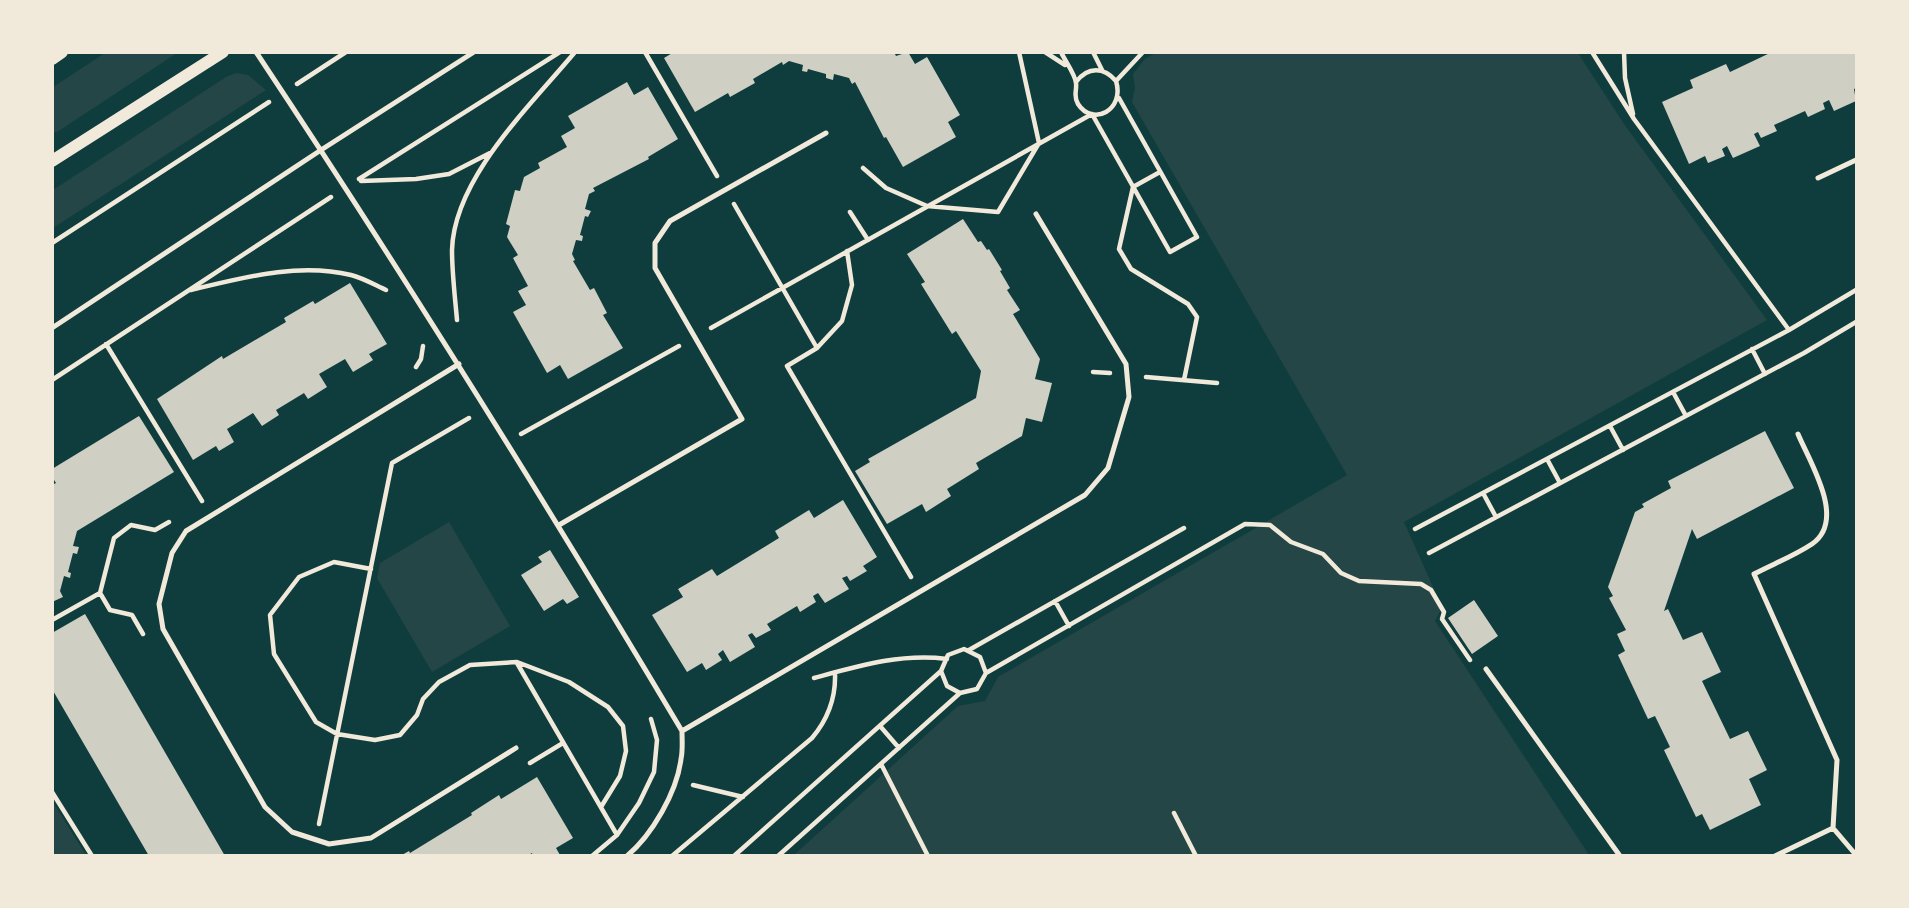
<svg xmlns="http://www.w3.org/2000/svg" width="1909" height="908" font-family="'Open Sans',sans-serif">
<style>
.green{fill:#244646}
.building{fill:#cfcfc3}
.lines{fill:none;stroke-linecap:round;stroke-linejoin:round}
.path{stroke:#f1e9da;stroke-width:4.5}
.service{stroke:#f1e9da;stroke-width:5}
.tertiary{stroke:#f1e9da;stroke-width:12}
</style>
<rect width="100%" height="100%" fill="#0f3d3e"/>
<!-- green -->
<path class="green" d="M1157,52L1578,53L1624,124L1767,320L1404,522L1442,607L1435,621L1589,855L793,856L958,706L985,701L998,677L1347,475L1132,102L1135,88L1133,74L1145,59Z
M105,53H177L57,132H53V87Z
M236,73L248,75L266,90L53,228V190L226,77Z
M449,522L510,626L432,672L377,578L380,563Z
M53,802L86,855H53Z"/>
<!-- building -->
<path class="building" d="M674,52H894L896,56L908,52L915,64L927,57L960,115L948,122L956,137L903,167L886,137L884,138L855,82L852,84L849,78L834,74L833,80L826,78V74L808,69L807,72L802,71L803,65L789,61L783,65L782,62L753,79L755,83L730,97L728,93L695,112L664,58Z
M1772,52H1856V88L1854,89L1856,101L1834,111L1829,100L1823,103L1825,109L1808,117L1805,111L1774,125L1777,131L1761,138L1758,132L1754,134L1760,146L1733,158L1727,146L1722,149L1725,156L1708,163L1705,156L1689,164L1662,102L1693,88L1690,80L1726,64L1730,72Z
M627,82L634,95L648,87L678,139L648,157L649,159L593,188L595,191L589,194L585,209L591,211L588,217L585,216L580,235L583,236L582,241L576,240L572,254L575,260L573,261L590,290L594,288L607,313L603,315L623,348L568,379L560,365L547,373L513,312L526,305L518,291L528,286L513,258L518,255L507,237L510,226L506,224L515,190L520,191L524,177L540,168L538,163L567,147L561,136L575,128L568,116Z
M963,219L978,242L981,241L987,250L989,249L1002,270L1000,271L1010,288L1007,290L1020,310L1013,314L1040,359L1035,379L1052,383L1042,422L1026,418L1022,436L976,463L979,469L947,489L951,496L926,512L922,504L887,524L855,471L870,462L868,459L976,398L981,371L956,331L952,334L921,284L925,282L907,254Z
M350,283L387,344L369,354L373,360L353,372L345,359L319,374L327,387L308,399L304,393L276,410L279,415L262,426L253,413L227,429L234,442L219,451L216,446L193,460L157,399L222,356L223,359L286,322L284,318L313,301L315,304Z
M139,416L174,472L77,531L73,546L79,547L77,554L73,553L68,572L71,573L70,578L64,576L60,591L63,597L52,602V485L56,483L52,477V469Z
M1765,431L1794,488L1697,539L1692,529L1664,611L1668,609L1683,640L1702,632L1721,672L1702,681L1730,739L1748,731L1767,770L1749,779L1761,805L1710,830L1702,814L1696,817L1664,750L1670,747L1655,716L1648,719L1618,655L1625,651L1617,634L1626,630L1609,598L1613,596L1608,587L1635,512L1644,507L1642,504L1671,488L1668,481Z
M843,500L877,557L863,566L867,571L850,581L847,576L842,578L849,589L825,603L818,593L813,596L816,602L800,612L797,606L767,624L771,630L756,638L752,633L748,635L755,647L730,662L723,650L718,654L722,660L706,670L702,663L687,672L652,615L683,597L678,589L712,569L717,576L779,538L775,531L809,510L814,518Z
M550,550L579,597L567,604L563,599L544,611L521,575L542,562L538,557Z
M1474,600L1498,636L1472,654L1448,618Z
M85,614L225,856H149L52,689V633Z
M537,777L573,838L556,848L560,855L558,856H533L532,853L527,856H400L409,851L410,853L472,815L471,813L499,795L501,799Z"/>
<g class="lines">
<!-- path -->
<path class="path" d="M645,52L717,176
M1045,52L1065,65
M1061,52C1065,61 1075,74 1076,83C1077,91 1073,96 1078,104C1093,127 1125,110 1116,81C1104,67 1088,66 1076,82
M1093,52L1102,70
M1592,52L1634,119L1789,330
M1624,52L1625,78L1633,114
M1116,81L1143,52
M297,84L346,52
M863,168L886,188L927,206L998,212L1039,143L1019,52
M1160,172L1133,187L1119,249L1131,269L1188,304L1197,317L1184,380
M359,179L560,52
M361,181L416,179L449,174L490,153
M734,204L817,348
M850,212L868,240
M52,243L269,102
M847,251L852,285L842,321L817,348L787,366L911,577
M191,290C242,278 298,262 351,275C363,278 375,285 386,290
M457,320C455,297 452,273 452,250C454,178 531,105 575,52
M711,328L1092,114L1170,252L1197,237L1119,98
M106,344L202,501
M1752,349L1765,374
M416,367L421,359L423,346
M1093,372L1110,373
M1146,377L1217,383
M52,380L331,197
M1673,392L1686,416
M1610,426L1623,450
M521,434L679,346
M1547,459L1560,483
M1483,493L1496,517
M1415,529L1789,330L1856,290
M1429,553L1804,353L1856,322
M371,569L334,562L299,577L270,615L274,654L316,722L337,734L375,740L400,735L417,715L423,699L439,682L470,665L517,662L569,682L608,707L623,726L626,751L620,776L601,807
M1055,601L1069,626
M52,620L100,593
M143,634L132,615L110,610L100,593L114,538L131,525L155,530L169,522
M969,650L1184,528
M517,663L617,835
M986,673L1245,524L1270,525L1291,542L1323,554L1341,573L1359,581L1421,584L1431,590L1444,612L1442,619L1470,660
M814,678C858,666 901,653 947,659
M880,726L899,748
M530,763L563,743
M881,764L928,856
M693,785L743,797
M52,792L92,856
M1174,813L1196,856
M319,824L392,463L469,418
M592,856L617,835L639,803L654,772L657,740L651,719
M672,856L812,738C828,719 836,698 835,673
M734,856L941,671
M778,856L960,693L977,689L986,673L980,657L964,649L948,655L941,671L947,686L960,693"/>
<!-- service -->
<path class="service" d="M256,52C404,275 545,501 682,731C682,740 683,750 681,759C677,792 652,835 627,856
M1818,178L1856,160
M52,328L321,150L474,52
M459,364L186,531L172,553L159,604L163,629L265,807L292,832L329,844L371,838L516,748
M1798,434C1810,463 1847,520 1812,544C1794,556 1773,564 1754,574L1837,760L1833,828L1856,855
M559,525L742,419L655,268V243L670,221L826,133
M1486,669L1620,856
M682,731L1085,495L1108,468L1129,397L1126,364L1036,214
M1775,856L1833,828"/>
<!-- tertiary -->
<path class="tertiary" d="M52,59L62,52
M52,161L223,52"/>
</g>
<!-- border -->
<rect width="1909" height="908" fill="none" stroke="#f1e9da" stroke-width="108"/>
</svg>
